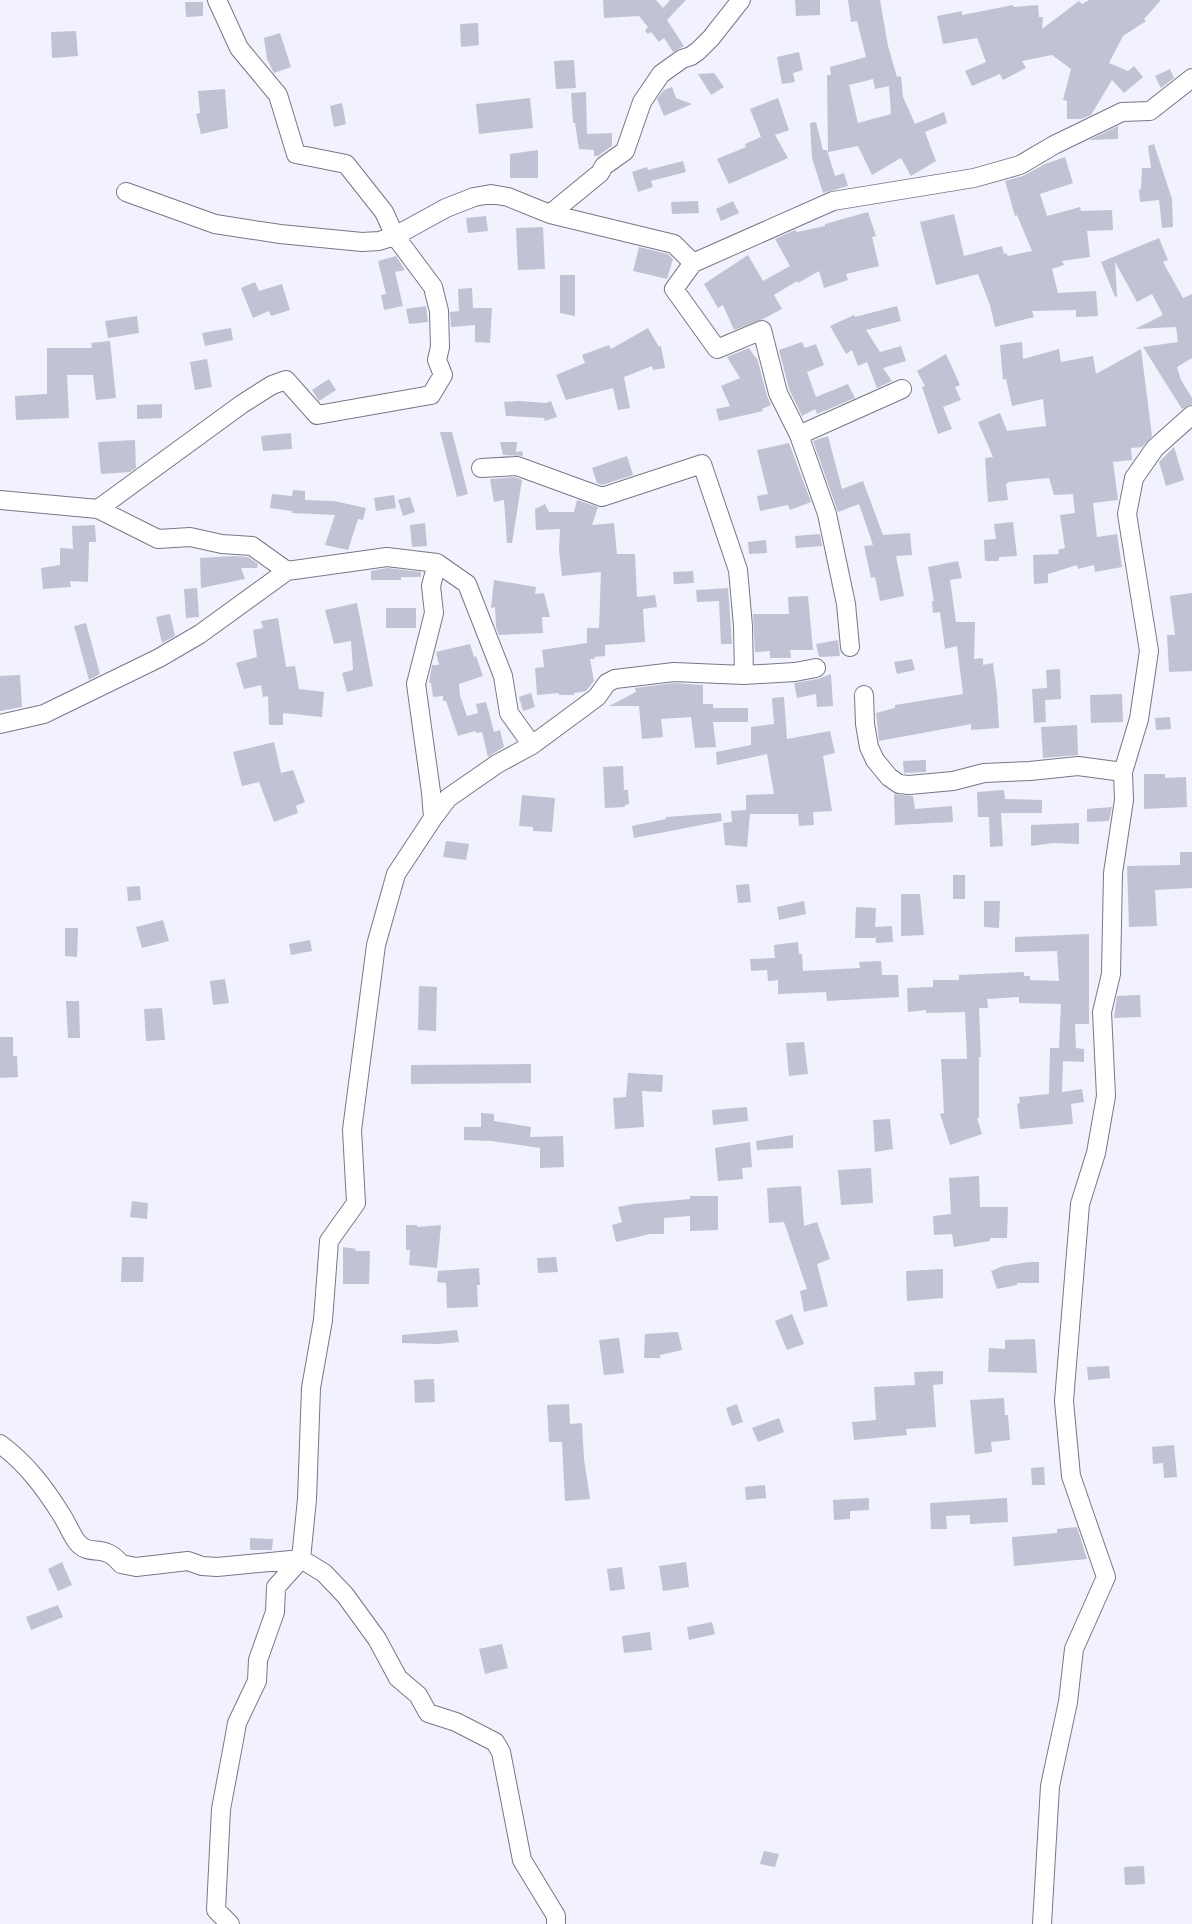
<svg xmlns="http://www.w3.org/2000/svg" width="1192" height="1924" font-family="'DejaVu Sans',sans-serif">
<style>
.building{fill:#c1c2d3;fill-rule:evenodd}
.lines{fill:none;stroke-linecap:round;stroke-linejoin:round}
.street-casing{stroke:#777887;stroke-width:20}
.street{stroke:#fff;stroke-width:18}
</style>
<rect width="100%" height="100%" fill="#f1f2fd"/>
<!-- building -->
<path class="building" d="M603,0H656L663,8L670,0H686L667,20L684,46L673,52L664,38L659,42L651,32L648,34L645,31L648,27L639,16L604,18Z
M795,0H820V15L796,16Z
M848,0H880L888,46L897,77L901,76L903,97L915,124L944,112L947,123L925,132L936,161L911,176L901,158L872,175L858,146L828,152L827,75H831L830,67L866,57L857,21L851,22ZM873,79L875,89L889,86L891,114L858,123L849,85Z
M1089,0H1161L1144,19L1146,21L1123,36L1109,63L1128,71L1134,66L1143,77L1124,93L1112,80L1091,115L1081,119H1067V101L1063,100L1071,69L1052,55L1022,61L1026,68L1003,80L1000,74L972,86L965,71L986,62L977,38L943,44L937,16L962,11V15L1013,5L1014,7L1038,5L1039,17H1043L1042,29L1079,1L1082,4Z
M185,2H203V16L186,17Z
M478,23L479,45L461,47L460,24Z
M76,31L78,56L52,58L51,32Z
M280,33L291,67L274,73L267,59L264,38Z
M799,52L803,70L793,73L795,82L782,84L777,57Z
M574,60L576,88L556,89L554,61Z
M1170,69L1174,78L1161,88L1155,76Z
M714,73L724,87L711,95L698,74Z
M672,87L676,98L692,104L664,116L657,99L664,90Z
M225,89L228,128L201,134L196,114L200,113L198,91Z
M586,92L587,134L612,133V146L598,156H594V150L579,149L575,123H573L571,93Z
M530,98L533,128L479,134L476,104Z
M778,98L789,130L775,135L788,158L729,184L717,159L746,147L745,144L761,137L750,109Z
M342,103L346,124L334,127L330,106Z
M816,122L823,150H827L835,176L844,173L848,186L823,193L812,158L810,123Z
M1118,126V139L1089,140Z
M1154,144L1172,199L1173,227L1162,228L1159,200L1140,202L1139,190L1141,189L1142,168H1151L1148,146Z
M538,150V178H510V154Z
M1065,157L1073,183L1040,194L1047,216L1080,207L1081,211L1112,210L1113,230L1087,231L1090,257L1062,261L1064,265L1052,269L1058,293L1096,291L1098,316L1076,317V310L1032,311L1034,317L995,327L990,305L978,274L936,285L920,222L954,214L964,256L1002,246L1004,254L1006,253L1008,256L1032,251L1017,215L1015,216L1005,181L1023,176L1045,164Z
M683,161L686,172L651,181L653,187L638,192L632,172L647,167L648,170Z
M698,201L699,213L672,214L671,202Z
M733,201L739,213L721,221L716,209Z
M868,212L876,236L872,237L879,266L846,274L848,280L824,288L819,271L798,283L797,281L774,295L782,309L763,319L734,330L723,305L718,308L704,284L748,255L763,281L790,266L775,239L795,230L797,232L825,226V224Z
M486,216L488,231L468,233L466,218Z
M543,227L545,269L518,270L516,228Z
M1159,238L1168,260L1163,262L1183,298L1192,294V358L1177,367L1181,380L1192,398V404L1182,409L1143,347L1178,342L1176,327L1135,329L1163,315L1152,294L1137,302L1115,262L1117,296L1115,297L1101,262Z
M639,247L668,254L673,259L667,279L633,271Z
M396,256L405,270L395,272L403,306L384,310L381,295L386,294L378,261Z
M560,275H575V316L560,313Z
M255,282L259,291L282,284L290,310L271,316L269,311L253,318L241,288Z
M472,288L473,308H492L490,343L475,342V325L451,327L450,312L459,311L458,289Z
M426,306L428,322L409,324L406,309Z
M897,306L901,321L866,330L880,352L901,346L906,361L883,368L892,381L877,388L867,362L858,366L852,350L846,354L830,326L854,315L855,317Z
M137,316L139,333L108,338L105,321Z
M231,328L233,340L205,346L202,333Z
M648,328L659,347L661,346L665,368L653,370L652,366L624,377L630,408L618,410L613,388L566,400L556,375L585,363L582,355L609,345L611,349Z
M110,341L116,398L96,400L93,375H67L69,418L16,420L15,396L47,394V348H92L91,343Z
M802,342L805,348L816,344L824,365L807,372L816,397L848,384L855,398L817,414L815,409L802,416L789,389L779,350Z
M1022,342L1023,359L1059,349L1061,362L1093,356L1096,374L1141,349L1152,436L1142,447L1131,448L1132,460L1113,462L1118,500L1093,503L1097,537L1117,534L1122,567L1095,572L1094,565L1078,569L1077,565L1048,574V583L1034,584L1033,555L1059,554L1058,550L1065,548L1060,515L1075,513L1073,494L1054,495L1049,478L1009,482L1006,484L1008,500L988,502L985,458L993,457L978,422L1000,413L1007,431L1046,426L1043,399L1012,406L1006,379L1003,380L1000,345Z
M749,348L756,358H757L767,396L771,405L762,409L763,411L719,421L716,409L730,406L721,386L740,378L727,357Z
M946,354L960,385L955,387L961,400L943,407L952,429L938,434L922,387L925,386L917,371Z
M207,359L212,387L195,390L190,362Z
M329,379L336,390L319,401L312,390Z
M519,401L546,403L551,401L557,417L545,421L544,418L506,416L504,402Z
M162,404V418L137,419V405Z
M440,432H452L468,494L457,497Z
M291,433L292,449L263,451L261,436Z
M828,436L842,489L863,481L883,535L910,533L912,555L896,556L904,596L880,601L875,577L871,578L864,546L873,545L859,504L838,512L813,441Z
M135,440L136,468L130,472L101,474L98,442Z
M500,442H517L516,452L522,451L523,456L503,455Z
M789,443L811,502L790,510L788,505L760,511L757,496L768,494L757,450Z
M1174,447L1184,480L1166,486L1159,462Z
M627,456L633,475L602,485L597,483L592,468Z
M515,477L522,480L512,543H507L504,500L494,502L490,479Z
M293,490L305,491V500L334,501L366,508L363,520L358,519L348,550L325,545L335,515L292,513V511L270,508L272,494L292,496Z
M394,495L396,508L376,511L374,498Z
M410,497L415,512L403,516L398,500Z
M577,500L598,507L592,525L614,523L617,554H635L637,597L655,595L657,607L643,609L645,642L605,645V656L594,657L595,659H590L594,681L586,691L574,693V695H559V693L537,695L535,668L544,667L542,650L587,643V628H599L601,572L562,576L559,551L560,529L536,530L535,509L545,504L549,512H574Z
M1013,522L1017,556L999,557V561H985L984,540L996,539L994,524Z
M425,523L427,546L412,547L410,525Z
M95,525L96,542H89L88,582L70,581L71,587L43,589L41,568L60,565V548L73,549L72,526Z
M820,534L822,546L796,548L795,536Z
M766,540L767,553L749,554L748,542Z
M234,556L248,557L258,564L257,568H241L245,579L201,588L200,558Z
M958,561L962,578L950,580L956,622H975L974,659L983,658V665L993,663L997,694L999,728L971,730V724L879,741L876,713L895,708V705L963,694L957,646L945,649L940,612L933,613L932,601H934L928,567Z
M387,568L421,572V577H401V580H371V571Z
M693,571L694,583L674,584L673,572Z
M494,580L536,587L535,594L544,593L550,617H542L543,633L499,635L496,627L495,607L491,608Z
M197,588L199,617L186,618L184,589Z
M728,588L732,644H721L719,601L697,602L696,590Z
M1192,593V671L1169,672L1167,635H1175L1170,596Z
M808,596L813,650H790L791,658H770V651L755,652L753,614H789L788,597Z
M357,603L373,686L347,692L342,673L353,670L351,641L334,644L325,610Z
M386,608H416V628H386Z
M170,614L175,636L162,643L156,617Z
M278,618L286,667L295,666L299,689L324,692L322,717L283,713V725H269L268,696L263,697L261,685L244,689L236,663L257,657L253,630L263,628L261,621Z
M86,623L100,674L89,680L74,626Z
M838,640L840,656L819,657L816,644Z
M470,644L474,657L476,656L483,676L459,684L460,696L467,716L478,713L476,704L486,702L494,732L500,730L504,747L488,757L482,732L476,733L475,731L458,736L446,701H443V696L433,697L431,683H429L432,665H439L436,652Z
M912,659L915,670L897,674L894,662Z
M1060,669L1061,699L1045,700L1046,722L1034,723L1032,689L1047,688L1046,670Z
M831,674L833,706L817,707L816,694L797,698L794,683L818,679Z
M20,675L22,707L0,711V676Z
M674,683L703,685V704H713V708H748V722H713L716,747L695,748L691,717L661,719L663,737L642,739L639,706H609L636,692L635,688Z
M531,693L535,707L523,711L519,697Z
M1122,694L1123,722L1091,723L1090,695Z
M784,697L787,739L830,731L835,753L823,756L832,811L813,812L814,825L799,826L798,814H750L747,847L725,845L723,823L732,822L731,811L746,810V795L774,794L767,754L717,765L716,752L751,745V727L774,724L772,698Z
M1170,717L1171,729L1156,730L1155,718Z
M1077,725L1078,755L1043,758L1041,727Z
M274,742L281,773L293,770L305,802L296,806L298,813L274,822L259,782L242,786L233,752Z
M926,760V772L904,773L903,761Z
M623,766L624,790H628L629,804L625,805V807L605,808L603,767Z
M1144,774H1165V778L1186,777L1187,807L1144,809Z
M1004,790L1005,799L1042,800V813H1001L1003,846L990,847L989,817H978L977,792Z
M894,794L913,796L915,809L952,806L953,822L895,825Z
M522,795L555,798L552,832L533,831V827L519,826Z
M1112,807L1109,821L1087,822V809Z
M721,813L722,821L634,838L632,826L666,819V817Z
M1079,823V844L1053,843L1031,846V825Z
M446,841L469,844L466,860L443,857Z
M1180,852H1192V888L1155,890L1157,926L1129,927L1127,866L1180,865Z
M953,875H965V899H953Z
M749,884L751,902L738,903L736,885Z
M140,886L141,900L128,901L127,887Z
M901,894H920L924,935L901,936Z
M804,901L806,914L779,920L777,907Z
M984,901H1000L999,928L984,927Z
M856,907L876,908L875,927L892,926L893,942L876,943L875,933V938H855Z
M163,920L169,941L142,948L136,927Z
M65,928H78L77,957L65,956Z
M1089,934V1024H1075L1076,1048L1084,1049V1062L1063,1061L1062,1092L1082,1089L1084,1102L1071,1104L1073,1124L1020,1129L1017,1104L1020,1103L1019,1097L1049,1094L1050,1048H1059L1061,1004L1019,1003V997L987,999L988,1008H979L981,1057H979V1118H977L982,1134L950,1145L940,1114L944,1113L941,1059H967L965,1012L926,1013V1010L908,1012L907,988L933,987V980H959V975L1024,972V976H1030V980L1059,981L1057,951L1015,952V937Z
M310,940L312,951L291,955L289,944Z
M798,942L799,954H802L803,971L860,968L859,962L881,961L882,975H898L899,997L827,1001L826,992L778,994V980L768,981L767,970L751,971L750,959L775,958L774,945Z
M225,979L229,1003L213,1005L210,981Z
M419,986L437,987L436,1031L418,1030Z
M1140,995L1141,1017L1114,1018L1117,996Z
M66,1001H79L80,1038H68Z
M162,1008L165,1040L146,1041L144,1009Z
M0,1037H13V1056H17L18,1077L0,1078Z
M804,1042L808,1074L789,1076L786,1043Z
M531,1064V1083L411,1084V1065Z
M628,1073L663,1075L662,1092L642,1091L644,1127L615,1129L613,1098L626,1097Z
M747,1107L748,1121L713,1125L712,1110Z
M481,1113L494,1114V1121L531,1127L530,1137L563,1136L564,1167L540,1168V1148L492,1141L464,1140V1127H481Z
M890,1119L893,1149L875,1152L873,1120Z
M793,1135V1148L757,1150L756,1141Z
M750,1142L752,1167L742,1168L743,1179L718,1181L715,1148Z
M871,1168L873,1203L841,1205L838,1170Z
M979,1176L980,1207H1008L1007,1238H990V1241L954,1247L952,1234L934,1235L933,1216L951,1214L949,1178Z
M801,1186L804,1226L817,1222L830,1259L817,1264L828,1306L804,1312L800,1291L807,1289L784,1222L769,1223L767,1188Z
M690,1196H718V1230L690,1231V1216L664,1218V1234H650L616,1242L612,1225L622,1222L618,1207L633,1204L690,1199Z
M132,1201L148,1203L147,1219L130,1217Z
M406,1225H417V1227L441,1225L437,1268L409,1265L410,1250H406Z
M343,1247L356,1249L355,1251H370L369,1284H343Z
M122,1257H144L143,1282H121Z
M556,1257L558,1272L538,1273L537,1258Z
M1029,1262H1039V1283H1017V1285L997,1289L991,1271L1003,1266Z
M479,1268L480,1285H477L478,1307L447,1308L446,1283L437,1282L438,1271Z
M943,1269V1298L907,1301L906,1271Z
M792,1314L804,1344L787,1350L775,1321Z
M457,1330L459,1342L438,1344L402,1343V1335Z
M678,1332L682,1350L660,1355V1358H644L645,1334Z
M619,1338L624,1373L604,1375L599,1340Z
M1035,1339L1037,1373L988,1372L989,1348L1005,1349V1340Z
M1109,1366L1110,1378L1088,1380L1087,1367Z
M943,1371V1384L933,1385L936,1427L906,1429L907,1435L854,1440L852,1422L876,1420L874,1387L915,1385L914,1372Z
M434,1379L435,1402L415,1403L414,1380Z
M1004,1398L1005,1415H1008L1010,1440L991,1442L992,1452L975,1454L970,1400Z
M569,1404L570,1424L582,1423L584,1459L590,1499L565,1501L562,1442H549L547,1405Z
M737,1404L743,1422L732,1426L726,1408Z
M779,1418L784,1432L758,1442L752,1428Z
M1174,1445L1177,1477L1164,1478L1163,1463L1153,1464L1152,1447Z
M1044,1467L1045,1485H1032L1031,1468Z
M765,1485L766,1498L746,1500L745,1487Z
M869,1498V1510L850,1511V1519L834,1520L833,1500Z
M1007,1498L1008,1522L970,1524V1515L946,1516L947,1529H931L930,1503Z
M1077,1527L1087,1559L1014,1566L1012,1537L1057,1533V1529Z
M250,1538L273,1539L272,1550H250Z
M62,1562L72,1585L58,1591L48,1569Z
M686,1562L689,1587L663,1591L659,1566Z
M622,1567L625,1589L610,1591L607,1569Z
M58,1605L63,1617L31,1630L26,1617Z
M712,1622L715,1634L689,1640L687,1627Z
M650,1632L652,1650L624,1653L622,1636Z
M502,1644L508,1668L485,1674L479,1649Z
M764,1851L779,1854L775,1867L760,1864Z
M1144,1866L1145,1884L1125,1885L1124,1867Z"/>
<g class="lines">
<!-- street casing -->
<g class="street-casing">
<path id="street" d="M126,192L215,224L280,234L362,242L379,241L395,236L446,208L474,197L491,194L508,197L550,214L674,244L693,263L674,289L717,349L762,330L778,393L799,435L827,514L846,604L850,647
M550,214L600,173L604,166L625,151L642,102L661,74L682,59L691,56L698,51L711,38L741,0
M693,263L833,201L974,178L1020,165L1054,145L1122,112L1150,111L1192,78
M799,435L902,389
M481,468L517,466L602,497L702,464L738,570L743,626L744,675
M0,500L98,509
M437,563L467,584L503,676L509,713L532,745
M287,571L387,557L437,563L431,586L434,613L416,684L431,792L433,818L396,874L376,945L352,1130L356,1203L329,1241L323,1320L311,1388L307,1499L301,1559L324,1573L345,1595L377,1639L398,1678L418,1695L428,1713L456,1722L495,1742L501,1752L522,1860L556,1916V1924
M864,695L865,724L869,747L875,760L889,777L899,784L909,785L953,781L984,773L1030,771L1078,766L1123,772L1124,800L1113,873L1111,974L1102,1012L1106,1096L1096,1153L1080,1204L1064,1401L1071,1476L1106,1577L1074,1649L1068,1702L1050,1786L1042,1924
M0,724L44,714L159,658L200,634L287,571L252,546L222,544L190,537L158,539L98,509L242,404L272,385L286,380L317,415L431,395L443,375L437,360L440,347L439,311L433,287L395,236L384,212L346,164L296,154L278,95L239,48L217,0
M1123,772L1139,719L1149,651L1127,514L1134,478L1155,448L1192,415
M433,818L448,798L497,764L532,745L597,697L607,683L615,679L674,672L744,675L795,672L816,668
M0,1444C26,1463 44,1487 61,1514C67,1523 71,1534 77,1542C90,1558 104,1542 121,1564L136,1567L188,1561L202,1566L217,1567L301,1559
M230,1924L216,1910L221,1809L234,1740L237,1723L257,1681L258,1660L275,1612L276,1587L301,1559"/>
</g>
<!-- street -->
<use href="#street" class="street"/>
</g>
</svg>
